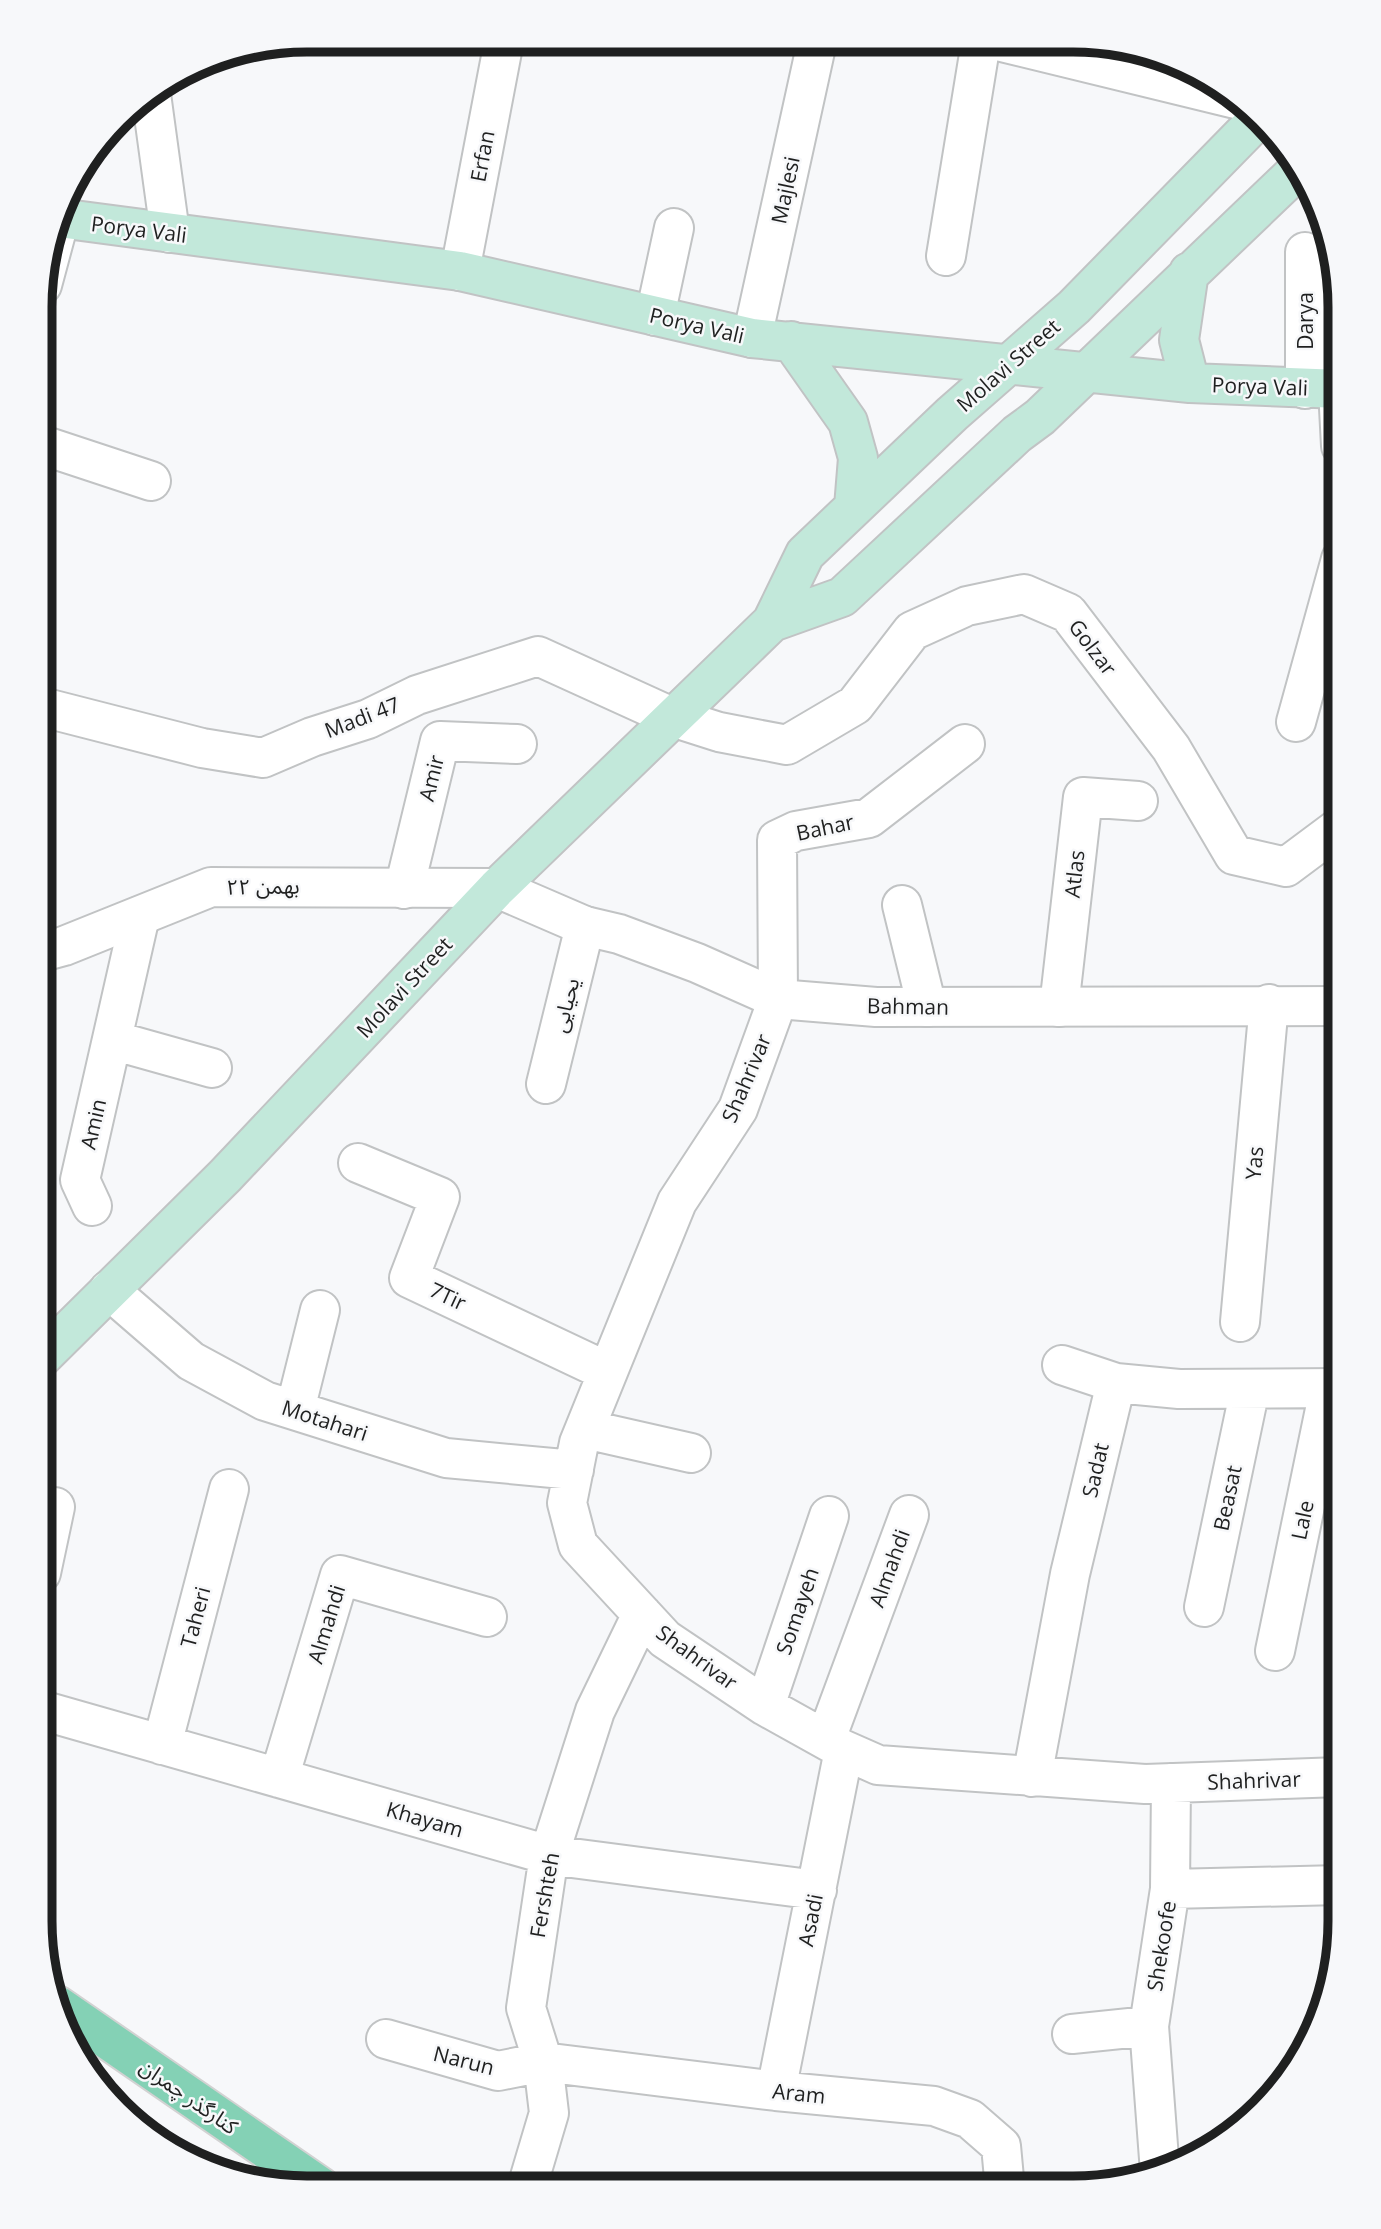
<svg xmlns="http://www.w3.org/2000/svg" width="1381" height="2229" font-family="'Open Sans','Noto Sans Arabic',sans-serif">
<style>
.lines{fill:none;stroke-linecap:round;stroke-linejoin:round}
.minor-casing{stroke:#c1c3c4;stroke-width:42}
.tertiary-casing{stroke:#c1c3c4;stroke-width:42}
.secondary-casing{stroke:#c1c3c4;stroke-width:42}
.primary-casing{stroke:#d2d2d2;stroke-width:42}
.minor{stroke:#fff;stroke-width:38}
.tertiary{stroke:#fff;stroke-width:38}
.secondary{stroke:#c2e8da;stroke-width:38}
.primary{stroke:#84d1b5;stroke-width:38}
.labels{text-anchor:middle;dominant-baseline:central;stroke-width:5;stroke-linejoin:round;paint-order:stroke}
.street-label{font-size:21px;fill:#1f2020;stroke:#f7f8fa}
.rim{fill:none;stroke:#1f2020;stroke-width:9}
</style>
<rect width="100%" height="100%" fill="#f7f8fa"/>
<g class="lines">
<!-- minor casing -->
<g class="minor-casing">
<path id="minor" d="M1002,42L1240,100
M151,94L170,233
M946,256L981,42
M460,271L504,41
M42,285L60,218
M655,316L674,228
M752,338L817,42
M1305,389V252
M1338,389L1341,446
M42,445L151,481
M42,707L202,748L263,758L312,737L368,719L417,695L538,656L672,717L719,732L787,745L855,705L912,631L967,606L1024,594L1068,613L1171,748L1234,855L1286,867L1341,826
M1296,722L1341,559
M965,744L869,818L796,831L777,840L778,999L738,1109L677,1202L579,1443L567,1503L578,1545L665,1639L765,1706L844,1750L878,1765L1145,1784L1340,1777
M404,889L440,741L517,744
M902,905L927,1007
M1059,1007L1083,797L1138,801
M112,1040L212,1068
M546,1084L585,926
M358,1163L440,1197L409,1278L608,1372
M92,1206L80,1180L140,916
M109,1290L191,1361L265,1401L446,1458L574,1470
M1240,1322L1269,1004
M1062,1365L1116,1383
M295,1410L320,1310
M585,1429L691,1453
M41,1573L55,1507
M1204,1607L1250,1389
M1275,1651L1329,1390
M765,1706L829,1516
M41,1710L549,1855L817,1890
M826,1739L909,1515
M162,1745L229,1489
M1032,1777L1070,1574L1116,1383L1179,1389L1340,1388
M279,1778L340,1575L487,1617
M1170,1889L1171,1783
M1072,2034L1149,2026
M386,2039L498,2071L543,2062L776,2091L934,2106L970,2119L1001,2146L1005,2189
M776,2091L844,1750
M1160,2172L1149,2026L1170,1889L1340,1885
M527,2187L549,2113L543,2062L526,2008L549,1855L595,1711L642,1614"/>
</g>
<!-- tertiary casing -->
<g class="tertiary-casing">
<path id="tertiary" d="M42,952L64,946L211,887L497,888L585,926L619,934L697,963L778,999L876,1007L1340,1006"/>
</g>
<!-- secondary casing -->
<g class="secondary-casing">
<path id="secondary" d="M59,218L460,271L752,338L1190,383L1341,389
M1189,272L1179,340L1190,383
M791,341L848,422L858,458L854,507
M772,622L842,597L1017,434L1040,417L1299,169
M41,1358L225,1176L497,888L772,622L805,554L952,414L1074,307L1259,118"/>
</g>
<!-- primary casing -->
<g class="primary-casing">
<path id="primary" d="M57,2005L321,2187"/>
</g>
<!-- minor -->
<use href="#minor" class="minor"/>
<!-- tertiary -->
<use href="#tertiary" class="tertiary"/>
<!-- secondary -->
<use href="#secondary" class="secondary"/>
<!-- primary -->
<use href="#primary" class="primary"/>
</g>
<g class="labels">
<!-- street labels -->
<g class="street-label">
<text transform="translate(482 156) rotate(-79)">Erfan</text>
<text transform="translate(785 190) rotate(-78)">Majlesi</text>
<text transform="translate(139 229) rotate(7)">Porya Vali</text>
<text transform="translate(1305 321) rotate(-90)">Darya</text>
<text transform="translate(697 325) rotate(13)">Porya Vali</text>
<text transform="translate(1008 365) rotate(-41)">Molavi Street</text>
<text transform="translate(1260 386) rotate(2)">Porya Vali</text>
<text transform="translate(1093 647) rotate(53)">Golzar</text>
<text transform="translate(362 717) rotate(-21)">Madi 47</text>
<text transform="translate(431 778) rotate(-76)">Amir</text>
<text transform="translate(825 827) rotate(-12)">Bahar</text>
<text transform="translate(1074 874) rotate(-84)">Atlas</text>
<text transform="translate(263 886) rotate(-1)">۲۲ بهمن</text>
<text transform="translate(404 987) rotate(-47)">Molavi Street</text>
<text transform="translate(565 1005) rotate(-76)">یحیایی</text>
<text transform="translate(908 1006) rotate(1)">Bahman</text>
<text transform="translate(746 1078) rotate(-67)">Shahrivar</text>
<text transform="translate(93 1124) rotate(-77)">Amin</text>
<text transform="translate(1254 1163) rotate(-85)">Yas</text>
<text transform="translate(448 1296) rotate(25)">7Tir</text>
<text transform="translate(325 1420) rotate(18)">Motahari</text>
<text transform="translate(1095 1470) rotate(-77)">Sadat</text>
<text transform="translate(1227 1498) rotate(-78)">Beasat</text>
<text transform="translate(1302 1520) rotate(-78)">Lale</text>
<text transform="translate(889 1568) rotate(-70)">Almahdi</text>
<text transform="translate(797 1611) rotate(-71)">Somayeh</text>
<text transform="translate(195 1617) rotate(-75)">Taheri</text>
<text transform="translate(326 1624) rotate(-73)">Almahdi</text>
<text transform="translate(697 1657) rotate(36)">Shahrivar</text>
<text transform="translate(1254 1780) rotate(-2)">Shahrivar</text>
<text transform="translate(425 1819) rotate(16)">Khayam</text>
<text transform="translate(544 1895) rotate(-80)">Fershteh</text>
<text transform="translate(810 1920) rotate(-79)">Asadi</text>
<text transform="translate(1161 1946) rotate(-81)">Shekoofe</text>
<text transform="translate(464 2060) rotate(14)">Narun</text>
<text transform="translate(799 2093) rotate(6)">Aram</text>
<text transform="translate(189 2096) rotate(35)">کنارگذر چمران</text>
</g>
</g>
<!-- crop -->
<path d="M0 0H1381V2229H0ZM307 52H1073A255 255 0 0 1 1328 307V1921A255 255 0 0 1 1073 2176H307A255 255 0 0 1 52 1921V307A255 255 0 0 1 307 52Z" fill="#f7f8fa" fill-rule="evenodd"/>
<path class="rim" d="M307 52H1073A255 255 0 0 1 1328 307V1921A255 255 0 0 1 1073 2176H307A255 255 0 0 1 52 1921V307A255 255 0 0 1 307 52Z"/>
</svg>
